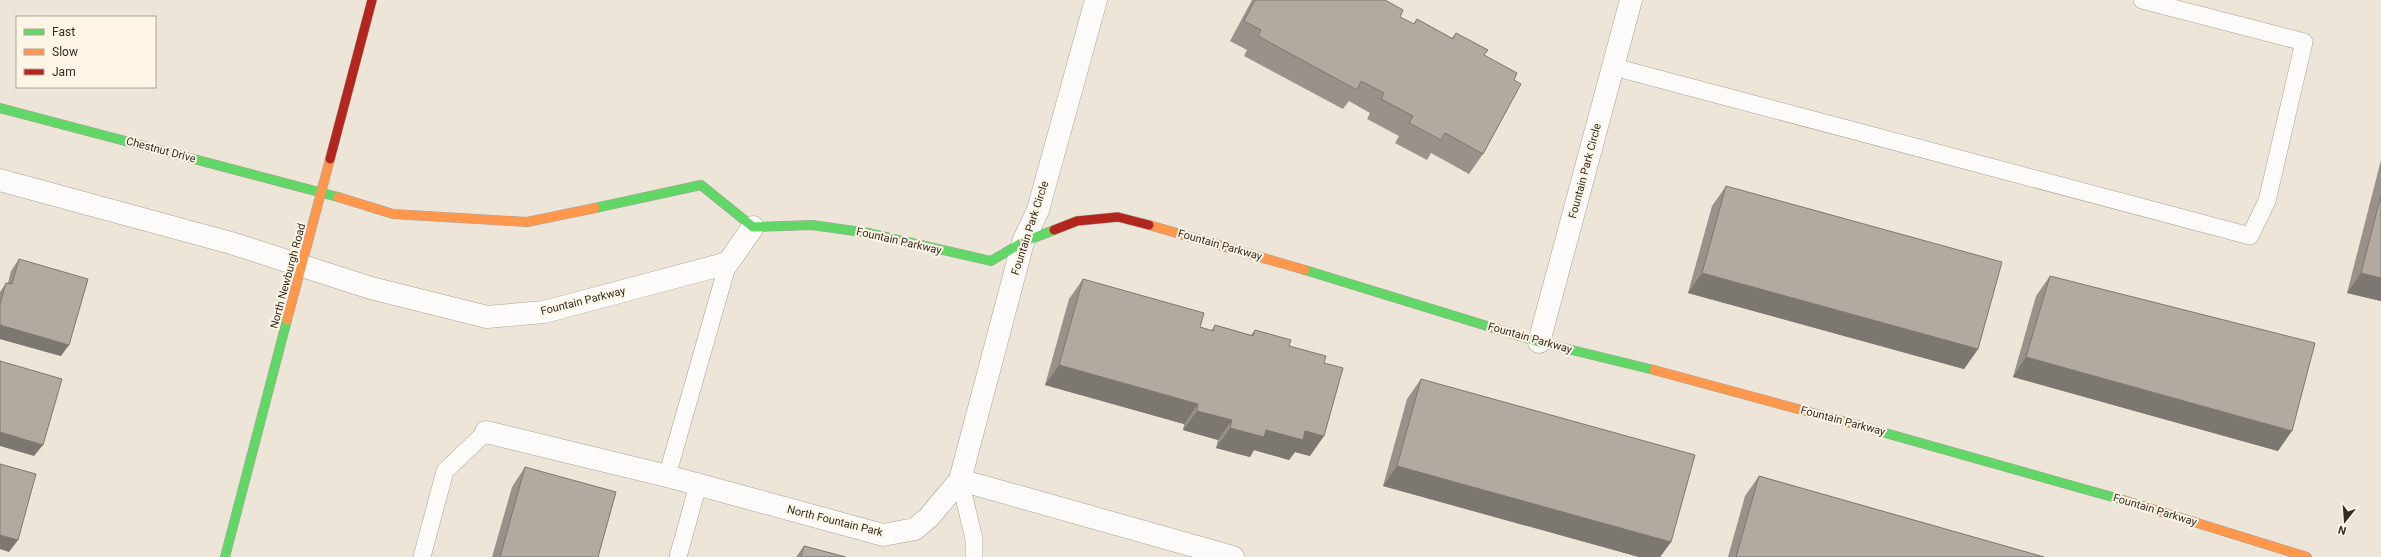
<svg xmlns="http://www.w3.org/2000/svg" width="2381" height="557" font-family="Roboto,sans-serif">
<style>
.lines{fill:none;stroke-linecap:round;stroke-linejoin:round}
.lane-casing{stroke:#a8a197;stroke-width:18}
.street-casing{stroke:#a8a197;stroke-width:23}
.fast-casing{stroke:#a8a197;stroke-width:10}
.slow-casing{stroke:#a8a197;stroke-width:10}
.jam-casing{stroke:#a8a197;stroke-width:10}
.lane{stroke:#fcfbf9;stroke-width:17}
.street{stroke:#fcfbf9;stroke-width:22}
.fast{stroke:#63d668;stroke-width:9}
.slow{stroke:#ff974d;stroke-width:9}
.jam{stroke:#b3261e;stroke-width:9}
.wall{fill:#99928a}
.shaded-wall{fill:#7d7771}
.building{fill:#b2aaa1;stroke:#7d7771}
.labels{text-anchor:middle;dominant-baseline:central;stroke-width:4;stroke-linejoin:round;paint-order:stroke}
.street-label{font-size:11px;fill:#322c23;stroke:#fef5e6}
</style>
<rect width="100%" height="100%" fill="#ede5d7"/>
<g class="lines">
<!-- lane casing -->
<g class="lane-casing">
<path id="lane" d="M1614,67L2250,236L2267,201L2304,42L2142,0
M667,476L728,263
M960,480L974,539V557
M422,557L445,471L486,432
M678,557L698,485"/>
</g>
<!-- street casing -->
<g class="street-casing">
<path id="street" d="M0,180L231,243L371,288L487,317L544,312L728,263L753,227
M1539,342L1631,0
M486,432L667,476L883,535L915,529L929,517L960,480L1233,557
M960,480L1023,242L1038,210L1096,0"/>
</g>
<!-- fast casing -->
<g class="fast-casing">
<path id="fast" d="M0,108L338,197
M595,208L701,185L753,227L812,225L869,233L991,261L1023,242L1054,230
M1305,270L1539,342L1654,370
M1857,425L2123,500
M225,557L287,320"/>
</g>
<!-- slow casing -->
<g class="slow-casing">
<path id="slow" d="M338,197L393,214L527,222L595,208
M1149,225L1305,270
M287,320L330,159
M1654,370L1857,425
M2123,500L2307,557"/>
</g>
<!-- jam casing -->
<g class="jam-casing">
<path id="jam" d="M330,159L372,0
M1054,230L1077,221L1118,217L1149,225"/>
</g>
<!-- lane -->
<use href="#lane" class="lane"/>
<!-- street -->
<use href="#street" class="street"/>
<!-- fast -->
<use href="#fast" class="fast"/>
<!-- slow -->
<use href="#slow" class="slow"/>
<!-- jam -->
<use href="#jam" class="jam"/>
</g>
<!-- wall -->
<path class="wall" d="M1252,0H1385L1400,17L1413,24L1417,19L1452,38L1456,33L1484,55L1514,80L1483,154L1469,174L1431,153L1427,160L1395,143L1399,136L1367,119L1370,113L1349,101L1343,109L1244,56L1247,50L1230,41Z
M2381,160V301L2347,293Z
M1726,186L1978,349L1964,369L1688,293L1712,206Z
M19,259L61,356L0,339V292L6,283H8L11,271Z
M2050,276L2278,451L2013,377L2036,296Z
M1083,279L1200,327L1211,331L1215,325L1251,335L1255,330L1324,363L1310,456L1295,452L1289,460L1254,450L1250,457L1216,448L1218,440L1183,430L1184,424L1045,385L1069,299Z
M1421,379L1671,542L1660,557H1639L1383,486L1407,399Z
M525,467L598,557H492L512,487Z
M1759,476L2044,557H1728L1745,496Z
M804,546L846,557H796Z"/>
<!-- shaded-wall -->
<path class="shaded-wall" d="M1702,273L1978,349L1964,369L1688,293Z
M2361,273L2381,278V301L2347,293Z
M0,325L69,345L61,356L0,339Z
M2026,357L2292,431L2278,451L2013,377Z
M1059,365L1198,404L1184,424L1045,385Z
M1197,411L1232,420L1218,440L1183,430Z
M1230,428L1305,431L1324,436L1310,456L1295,452L1289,460L1254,450L1250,457L1216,448Z
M0,432L43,445L34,456L0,446Z
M1397,466L1671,542L1660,557H1639L1383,486Z
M0,535L18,540L9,552L0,549Z"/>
<!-- building -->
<path class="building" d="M1255,0H1385L1403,10L1400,17L1414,24L1417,19L1453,39L1456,33L1488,50L1484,55L1517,73L1514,80L1521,84L1483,154L1445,133L1441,140L1409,123L1413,116L1381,99L1384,93L1361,81L1357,90L1258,36L1261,30L1244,21Z
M1726,186L2002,262L1978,349L1702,273Z
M2381,195V278L2361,273Z
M19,259L88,279L69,345L0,325V304L6,283L12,284Z
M2050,276L2315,343L2292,431L2026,357Z
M1083,279L1204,313L1200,327L1213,331L1215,325L1253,336L1255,330L1291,340L1289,346L1326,356L1324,363L1343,368L1324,436L1305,431L1303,440L1266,430L1264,437L1230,428L1232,420L1197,411L1198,404L1059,365Z
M0,361L62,379L43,445L0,432Z
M1421,379L1695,455L1671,542L1397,466Z
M0,464L36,474L18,540L0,535Z
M525,467L616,492L598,557H500Z
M1759,476L2044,557H1736Z
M804,546L846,557H801Z"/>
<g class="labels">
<!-- street labels -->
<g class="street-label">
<text transform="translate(161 150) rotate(15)">Chestnut Drive</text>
<text transform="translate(1585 171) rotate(-75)">Fountain Park Circle</text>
<text transform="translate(1030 228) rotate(-72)">Fountain Park Circle</text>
<text transform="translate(899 241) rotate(13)">Fountain Parkway</text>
<text transform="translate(1220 245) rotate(16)">Fountain Parkway</text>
<text transform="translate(288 276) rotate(-75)">North Newburgh Road</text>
<text transform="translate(583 301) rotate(-14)">Fountain Parkway</text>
<text transform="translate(1530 338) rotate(16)">Fountain Parkway</text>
<text transform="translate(1843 421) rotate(15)">Fountain Parkway</text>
<text transform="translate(2155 510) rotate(17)">Fountain Parkway</text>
<text transform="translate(835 521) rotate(14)">North Fountain Park</text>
</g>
</g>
<!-- legend -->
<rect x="16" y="16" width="140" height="72" fill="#fef5e6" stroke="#aca598"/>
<rect x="24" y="29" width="20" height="6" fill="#63d668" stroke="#aca598"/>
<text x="52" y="36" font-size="12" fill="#322c23">Fast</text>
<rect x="24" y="49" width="20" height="6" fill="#ff974d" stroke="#aca598"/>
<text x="52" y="56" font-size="12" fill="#322c23">Slow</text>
<rect x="24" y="69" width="20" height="6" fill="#b3261e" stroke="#aca598"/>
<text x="52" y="76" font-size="12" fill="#322c23">Jam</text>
<!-- north arrow -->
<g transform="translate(2345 521) rotate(197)" stroke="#fef5e6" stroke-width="3" paint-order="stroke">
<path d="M0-3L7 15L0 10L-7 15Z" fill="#322c23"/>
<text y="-6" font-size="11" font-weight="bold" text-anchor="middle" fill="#322c23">N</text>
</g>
</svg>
